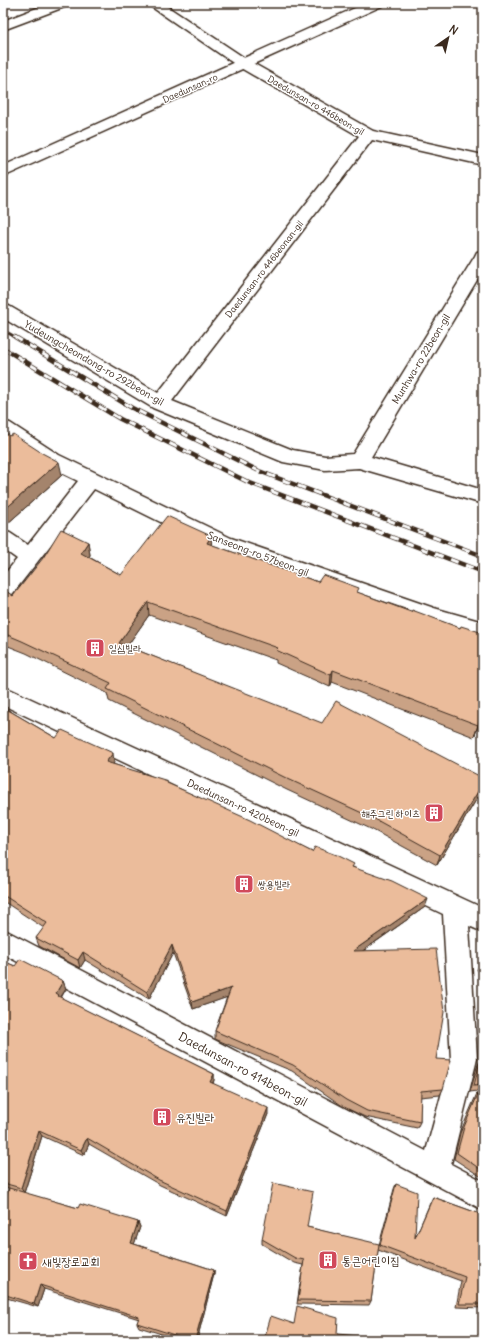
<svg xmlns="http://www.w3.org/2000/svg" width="486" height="1343" font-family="Delius,'Poor Story',sans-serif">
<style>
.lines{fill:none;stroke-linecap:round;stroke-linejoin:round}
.minor-casing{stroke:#3b2a1e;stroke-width:3}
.secondary-casing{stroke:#3b2a1e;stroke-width:3}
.minor{fill:#fff;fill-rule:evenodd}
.secondary{fill:#fff;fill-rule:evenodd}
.rail-far1-casing{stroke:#3b2a1e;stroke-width:3}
.rail-casing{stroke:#3b2a1e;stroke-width:4.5}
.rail-far1{stroke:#fff;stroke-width:2;stroke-dasharray:6;stroke-linecap:butt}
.rail{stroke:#fff;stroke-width:3;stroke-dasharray:8;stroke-linecap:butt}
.wall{fill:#caa285;stroke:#3b2a1e}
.shaded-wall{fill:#a4846c;stroke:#3b2a1e}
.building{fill:#ebbc9b;stroke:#3b2a1e}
.labels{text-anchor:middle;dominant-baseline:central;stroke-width:3;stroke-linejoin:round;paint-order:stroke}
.far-street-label{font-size:9px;fill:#3b2a1e;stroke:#fff}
.street-label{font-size:10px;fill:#3b2a1e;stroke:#fff}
.poi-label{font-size:10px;fill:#3b2a1e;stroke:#fff;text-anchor:start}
.near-street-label{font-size:12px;fill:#3b2a1e;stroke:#fff}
.near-poi-label{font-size:12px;fill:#3b2a1e;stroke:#fff;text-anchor:start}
</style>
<rect width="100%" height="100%" fill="#fff"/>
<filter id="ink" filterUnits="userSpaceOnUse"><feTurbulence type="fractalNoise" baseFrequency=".025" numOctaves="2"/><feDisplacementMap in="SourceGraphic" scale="8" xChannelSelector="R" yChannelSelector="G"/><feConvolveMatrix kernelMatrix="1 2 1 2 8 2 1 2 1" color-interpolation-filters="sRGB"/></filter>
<g filter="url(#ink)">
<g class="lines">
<!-- minor casing -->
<g class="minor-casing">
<path id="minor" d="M50,3H69L67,6L3,30V21Z
M146,3H162L249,61L373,131L483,155V165L372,140L172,401L293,450L325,456L353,454L475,256L477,252L483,251V270L371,457L483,490V504L359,468L325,470L283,462L153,408L3,318V304L9,306L158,393L359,136L239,67Z
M3,421L10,423L59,455L231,538L434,608L483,622V640L425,622L217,550L94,489L10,597L3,599V576L17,559L3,549V531L10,533L28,545L78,481L45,465L3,437Z
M3,686L483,908V932L469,926L477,1059L451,1164L483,1181V1210L3,954V929L426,1151L451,1059L443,914L3,705Z"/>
</g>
<!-- secondary casing -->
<g class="secondary-casing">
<path id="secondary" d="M366,3H384L382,6L3,177V166Z"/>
</g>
<!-- minor -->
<use href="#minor" class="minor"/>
<!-- secondary -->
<use href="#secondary" class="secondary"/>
<!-- rail-far1 casing -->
<g class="rail-far1-casing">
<path id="rail-far1" d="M3,330L17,338"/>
</g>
<!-- rail casing -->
<g class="rail-casing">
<path id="rail" d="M15,337L132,408L259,471L483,556
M3,348L120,419L250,483L483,572"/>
</g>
<!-- rail-far1 -->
<use href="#rail-far1" class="rail-far1"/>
<!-- rail -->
<use href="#rail" class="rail"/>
</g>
<!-- wall -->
<path class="wall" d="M3,431L62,475L7,524L3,522Z
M88,542L90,555L89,557L121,575L212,545L318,582L359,593L460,628L483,633V715L474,737L332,682L330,687L276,663V660L149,615L127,646L482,790L437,865L371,829L287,790L109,701L107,693L26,653L3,644V589L13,596Z
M3,707L56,738L114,763L113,764L168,783L312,852L353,867L425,907L363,951L436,1059L443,1089L440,1095L420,1097V1122L417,1128L365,1117L344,1107L292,1071L215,1039V1031L227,997L193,1009L173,953L149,999L85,960L80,968L39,946L36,938L44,928L3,901Z
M483,957V974L477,970Z
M3,961L15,966L63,981L66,989L61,998L214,1074V1080L213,1084L268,1114L227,1216L160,1185L89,1144L84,1155L42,1136L24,1193L78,1208L138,1222L140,1227L134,1244L214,1270V1274L197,1340H181L139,1327L137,1323L139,1319L44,1289L38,1307L3,1297V1206L9,1188L3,1187Z
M483,1055V1178L454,1159L460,1133L478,1091L470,1092L477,1067L480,1061H481Z
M396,1184L416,1236L430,1203L433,1197L483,1215V1308L456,1307L461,1281L378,1250L371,1301L369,1305L297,1304L303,1265L294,1263L262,1244V1239L307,1227L379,1245L394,1189Z"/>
<!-- shaded-wall -->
<path class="shaded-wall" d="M59,462L62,475L7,524L3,511Z
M211,536L212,549L207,543Z
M88,542L90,555L83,566L81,553Z
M148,602L149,615L121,655L119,643Z
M333,670L332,682L330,687L331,675Z
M483,712V715L474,737L478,725Z
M113,753L114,763L108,772L106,762Z
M483,783V786L482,790L437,865L440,855Z
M428,899L425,907L351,959L353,951Z
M172,945L173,953L149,999L147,992Z
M83,952L85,960L80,968L78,960Z
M63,981L66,989L60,998L62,1003L56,993Z
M231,988V996L193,1009L192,1002Z
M214,1074V1080L210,1089V1082Z
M268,1108V1114L227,1216V1211Z
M39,1131L42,1136L24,1193L21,1188Z
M87,1138L89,1144L84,1155L81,1150Z
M138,1222L140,1227L133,1248L131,1243Z
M214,1270V1274L197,1340H195Z
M40,1285L44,1289L38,1307L34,1304Z"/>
<!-- building -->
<path class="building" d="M3,431L10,436L13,434L42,453L59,462L3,511Z
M167,516L211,536L207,543L318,582L323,575L359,588L357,592L411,612L412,610L460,628L461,626L483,633V712L478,725L333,670L331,675L276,650L278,648L148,602L119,643L322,723L336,701L483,778V783L440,855L373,818L288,779L107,689L111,683L22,641L3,633V589L13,596L43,558L61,529L88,542L81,553L121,575Z
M3,707L56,738L62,730L113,753L106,762L168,781L167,783L250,820L312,852L315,847L336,855L354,864L352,867L392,881L428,899L353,951L436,949L444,1012L436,1059L451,1060L443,1089L421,1091L420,1122L367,1111L346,1100L293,1065L215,1031L231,988L192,1002L172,945L147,992L83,952L78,960L36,938L47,923L3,895Z
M483,957V965L480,963Z
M20,959L63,981L56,993L59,995L58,996L214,1074L210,1082L268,1108L227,1211L159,1180L87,1138L81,1150L39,1131L21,1188L3,1183V961L15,966Z
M483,1057V1171L457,1153L464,1127L482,1085L474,1086L480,1061H482Z
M273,1183L313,1192L307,1227L379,1244L371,1301L298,1300L304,1260L295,1258L262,1239Z
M396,1184L417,1192L415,1238L433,1197L483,1215V1304H459L465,1277L380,1245Z
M9,1188L78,1208L80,1204L138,1222L131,1243L214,1270L195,1340H190L137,1323L139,1317L40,1285L34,1304L3,1294V1206Z
M297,1306L338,1318L337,1334L405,1340H264L271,1316L294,1324Z"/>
</g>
<!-- icons -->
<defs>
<g id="building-square" transform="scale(1)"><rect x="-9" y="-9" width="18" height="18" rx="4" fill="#d1495b" stroke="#fff"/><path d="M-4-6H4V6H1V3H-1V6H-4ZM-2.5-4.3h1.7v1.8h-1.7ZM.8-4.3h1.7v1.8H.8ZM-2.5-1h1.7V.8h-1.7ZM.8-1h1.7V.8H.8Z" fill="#fff"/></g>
<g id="church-square" transform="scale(1)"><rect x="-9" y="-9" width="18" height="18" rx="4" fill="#d1495b" stroke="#fff"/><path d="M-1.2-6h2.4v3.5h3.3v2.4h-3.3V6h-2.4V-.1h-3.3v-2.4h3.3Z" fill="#fff"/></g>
</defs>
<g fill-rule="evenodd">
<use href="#building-square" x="95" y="648"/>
<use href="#building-square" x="434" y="813"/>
<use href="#building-square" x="244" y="884"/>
<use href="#building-square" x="162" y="1117"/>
<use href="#building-square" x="328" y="1260"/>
<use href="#church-square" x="28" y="1261"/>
</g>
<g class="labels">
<!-- far-street labels -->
<g class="far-street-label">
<text transform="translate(190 88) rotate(-24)">Daedunsan-ro</text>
<text transform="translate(316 105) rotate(30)">Daedunsan-ro 446beon-gil</text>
<text transform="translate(264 269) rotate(-52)">Daedunsan-ro 446beonan-gil</text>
</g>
<!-- street labels -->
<g class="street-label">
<text transform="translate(421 359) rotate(-59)">Munhwa-ro 22beon-gil</text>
<text transform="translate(94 363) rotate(30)">Yudeungcheondong-ro 292beon-gil</text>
<text transform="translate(258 554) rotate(21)">Sanseong-ro 57beon-gil</text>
<text transform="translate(243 808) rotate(25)">Daedunsan-ro 420beon-gil</text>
</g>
<!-- poi labels -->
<g class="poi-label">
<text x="109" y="648">일심빌라</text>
<text x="420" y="813" text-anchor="end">해주그린 하이츠</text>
<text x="258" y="884">쌍용빌라</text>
</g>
<!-- near-street labels -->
<g class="near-street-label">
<text transform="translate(243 1069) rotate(28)">Daedunsan-ro 414beon-gil</text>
</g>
<!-- near-poi labels -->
<g class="near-poi-label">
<text x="176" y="1117">유진빌라</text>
<text x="342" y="1260">통큰어린이집</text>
<text x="42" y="1261">새빛장로교회</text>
</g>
</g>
<!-- margin -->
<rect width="486" height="1343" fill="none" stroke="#fff" stroke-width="16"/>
<rect x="8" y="8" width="470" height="1327" fill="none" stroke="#3b2a1e" stroke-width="1.5" filter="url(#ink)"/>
<!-- north arrow -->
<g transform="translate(448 38) rotate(34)" stroke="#ffffff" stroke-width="3" paint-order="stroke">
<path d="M0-3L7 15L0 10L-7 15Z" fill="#3b2a1e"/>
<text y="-6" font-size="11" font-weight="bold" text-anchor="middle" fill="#3b2a1e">N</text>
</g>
</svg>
